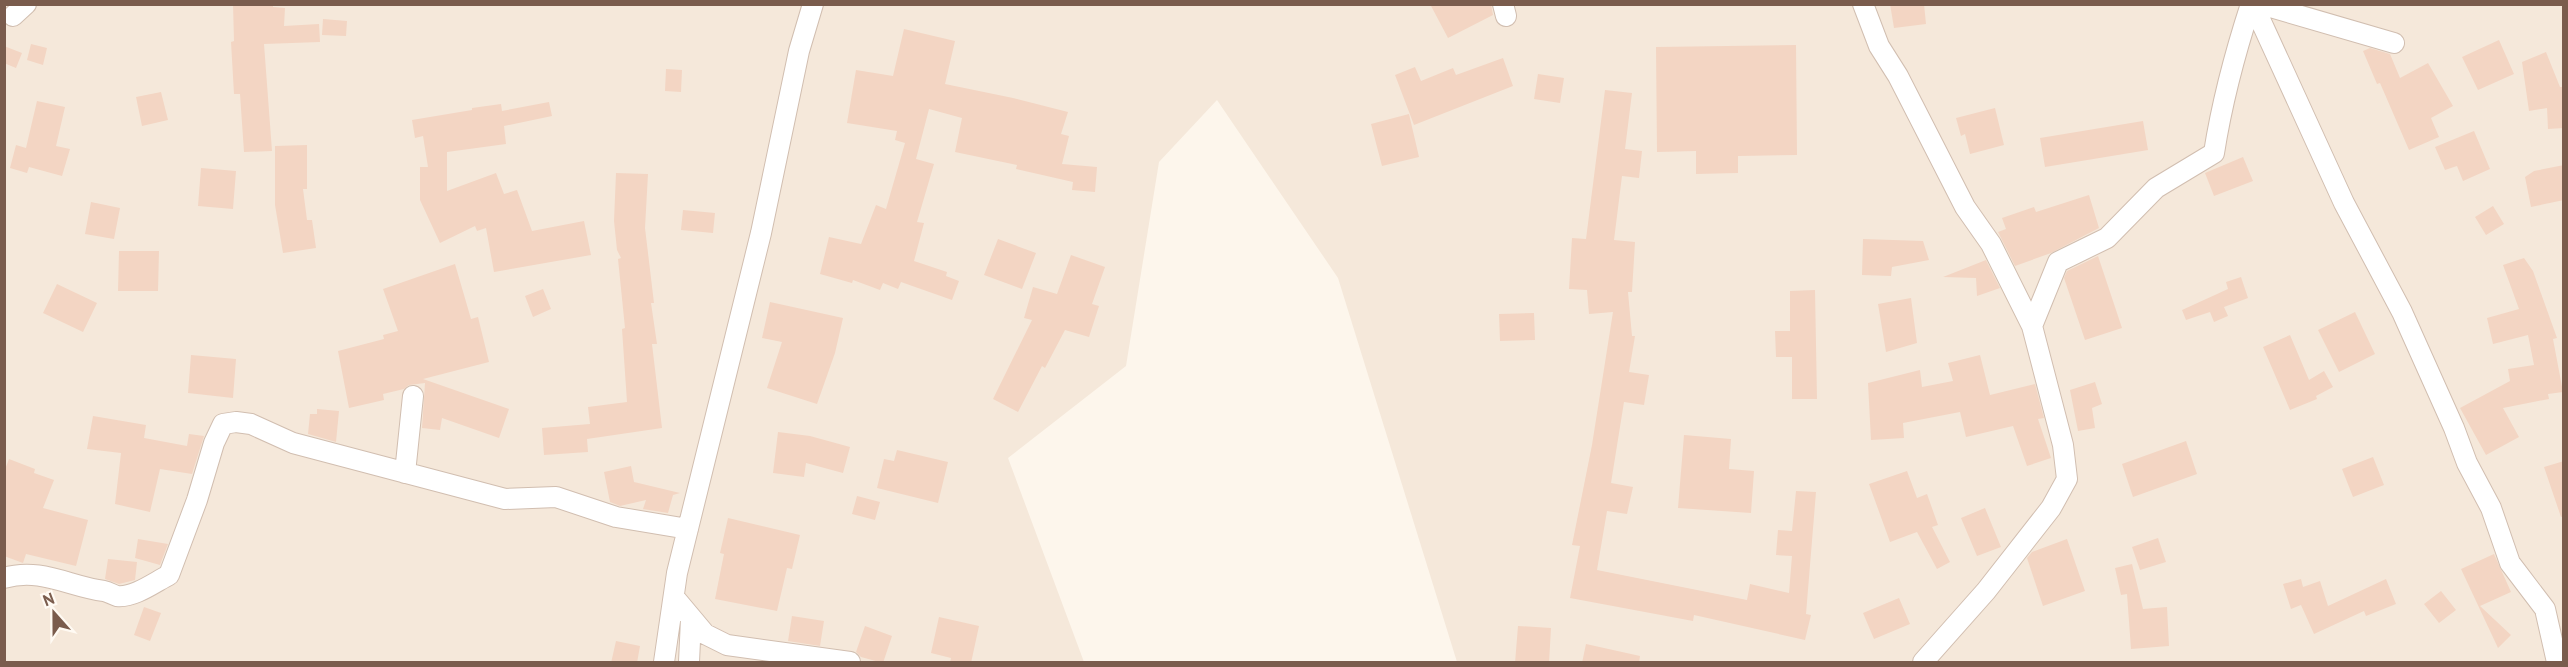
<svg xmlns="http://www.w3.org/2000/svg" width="2568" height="667" font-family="'PT Sans',sans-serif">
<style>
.residential{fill:#f5e8da}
.building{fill:#f3d5c3}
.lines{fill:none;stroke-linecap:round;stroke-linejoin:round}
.minor-casing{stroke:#d1beb0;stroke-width:22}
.minor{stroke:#fff;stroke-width:20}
</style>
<rect width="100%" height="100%" fill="#fdf6ec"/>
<!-- residential -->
<path class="residential" d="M4,5H2563V662H1457L1338,278L1217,100L1159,162L1126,366L1008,458L1084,662H5Z"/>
<!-- building -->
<path class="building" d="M233,4H273V7L285,8L284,26L319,24L320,42L264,44L272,151L244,152L240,94H234L231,42L234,41Z
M1430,4H1491L1493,15L1448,38Z
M1890,4H1924L1926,24L1894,28Z
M323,19L347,21L346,36L322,35Z
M904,29L955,41L945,84L1013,98L1068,112L1061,134L1069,136L1062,164L1097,167L1095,192L1072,190L1073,182L1016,169L1017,165L955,152L962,118L929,109L916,159L934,164L917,222L924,223L914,261L947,272L946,276L959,281L952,300L901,282L898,289L883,283L880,290L853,280L852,283L820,274L829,237L861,244L876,205L886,209L905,143L895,140L897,131L847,123L856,70L893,76Z
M2499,40L2514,74L2478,90L2462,57Z
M31,44L47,48L43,65L27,60Z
M1796,45L1797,155L1738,156V173L1696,174V151L1657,152L1656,47Z
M4,46L22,53L16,68L4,63Z
M2370,48L2390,54L2400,78L2428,63L2453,106L2431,118L2439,137L2409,150L2380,83L2377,84L2363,51Z
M2546,52L2560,87H2564V128L2548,129L2547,108L2529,111L2522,62Z
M1503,58L1513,86L1414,125L1395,75L1415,67L1421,81L1453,68L1456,75Z
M666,69L682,70L681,92L665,91Z
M1538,74L1564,78L1560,103L1534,99Z
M1605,90L1632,93L1625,149L1642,151L1639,178L1622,176L1614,240L1635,242L1632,292H1628L1632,336H1635L1629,372L1649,375L1644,405L1624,402L1611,483L1633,487L1627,514L1607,511L1597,570L1747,600L1750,584L1789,593L1792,556L1776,555L1778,530L1792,531L1796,491L1816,492L1806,614L1811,615L1805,640L1694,615L1693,621L1570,598L1580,546L1572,545L1592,445L1613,312L1589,314L1587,290L1569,289L1572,238L1586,239Z
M161,92L168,120L142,126L136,97Z
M37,101L65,107L56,146L70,149L62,176L29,167L27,173L10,168L16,145L26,148Z
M549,102L552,116L504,126L506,144L447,152V191L496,173L504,194L517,190L532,231L584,221L591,255L494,272L486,228L477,231L475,226L440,243L420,200V167H428L423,136L415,138L412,120L472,110V108L501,104L502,111Z
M1995,108L2004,145L1970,154L1965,134L1961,136L1956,118Z
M1409,114L1419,157L1382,166L1371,124Z
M2143,121L2148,150L2045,167L2040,138Z
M2474,131L2490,169L2463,181L2457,166L2445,170L2435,147Z
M307,145V189H303L307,220H312L316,248L283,253L275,205V146Z
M2243,157L2253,181L2214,196L2205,173Z
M2564,165V200L2531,207L2525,177L2534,171Z
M201,168L236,171L233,209L198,206Z
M616,173L648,174L645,228L654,303H651L657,344H652L662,428L587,439L588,452L544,455L542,428L590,424L588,407L627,402L622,329L625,328L618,259L621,258L617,250L614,221Z
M2089,195L2099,228L2051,253L2015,266L1998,232L2006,229L2002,218L2034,207L2036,212Z
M91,202L120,208L114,239L85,234Z
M2493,206L2504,224L2486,235L2475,217Z
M683,210L715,213L713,233L681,230Z
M998,239L1036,253L1022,289L984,275Z
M1863,239L1923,241L1929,260L1892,267L1891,276L1862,275Z
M119,251H159L158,291H118Z
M1071,255L1105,267L1092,304L1099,306L1089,337L1065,330L1045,368L1042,366L1018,412L993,399L1032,320L1024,318L1033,287L1057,294Z
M2098,256L2122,328L2085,340L2064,278L2067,271Z
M2524,258L2533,271L2557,338L2553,339L2563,392L2548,394L2549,399L2503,408L2519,437L2486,455L2460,408L2510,381L2508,369L2534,365L2528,335L2493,344L2487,318L2519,309L2503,265Z
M1986,260L2000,288L1977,296L1976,278L1943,277Z
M455,264L471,319L478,317L489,362L423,379L509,409L499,438L442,418L440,430L422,428L425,383L409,385L404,389L383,394L384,400L349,408L338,351L384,339L383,335L398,331L383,289Z
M2241,277L2248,298L2224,307L2228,316L2214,322L2210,312L2186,320L2182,310L2228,289L2226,282Z
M57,284L97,303L83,332L43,313Z
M543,289L551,309L533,317L525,296Z
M1815,290L1817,399H1792V357H1776L1775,331H1790V291Z
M1911,298L1917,343L1886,352L1878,304Z
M770,302L843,318L835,353L817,404L767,388L782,342L762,338Z
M2355,312L2375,354L2339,372L2318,330Z
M1534,313L1535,340L1500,341L1499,314Z
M2290,335L2309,380L2324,371L2333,387L2316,396L2317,399L2290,410L2263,347Z
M191,355L236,359L233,398L188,393Z
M1980,355L1990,395L2035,384L2044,418L2038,419L2051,458L2027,466L2013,426L1966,437L1960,412L1903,423L1904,438L1871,440L1868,383L1920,370L1922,387L1953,381L1948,363Z
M2095,382L2102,404L2092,408L2095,428L2078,431L2070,390Z
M317,409L339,411L336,442L308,434L310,414H317Z
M93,416L146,425L144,438L187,446L189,434L204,436L192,474L160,469L150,512L115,504L121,453L87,449Z
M778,432L810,436L850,447L843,473L806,463L804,477L773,473Z
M1684,435L1731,439L1729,469L1754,471L1751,513L1678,508Z
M2186,441L2197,474L2133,497L2122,464Z
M897,450L948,462L938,503L877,488L884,459L894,461Z
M2373,457L2384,485L2353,497L2342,469Z
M9,459L35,469L34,473L54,480L43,508L88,520L76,566L26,554L23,563L4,556V472Z
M2564,461V516L2561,517L2544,467Z
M631,466L634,482L680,493L673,495L668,513L643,509L646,500L620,506L610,502L604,472Z
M1907,471L1917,498L1927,494L1938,525L1932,527L1950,562L1937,569L1917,532L1890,542L1869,484Z
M857,496L880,502L875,520L852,514Z
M1985,508L2001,547L1977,556L1961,518Z
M728,518L800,535L792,569L787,568L777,611L715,599L724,554L720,553Z
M2158,538L2166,562L2140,570L2132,547Z
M138,539L168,544L160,565L135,558Z
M2067,539L2085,591L2043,606L2027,558L2032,552Z
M2494,554L2511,592L2480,606L2511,635L2498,648L2461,569Z
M108,559L137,562L135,580L119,584L105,579Z
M2132,564L2143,609L2167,607L2169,646L2131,649L2127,594L2121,595L2115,568Z
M2301,579L2303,587L2320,581L2328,606L2386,579L2396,604L2366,616L2364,611L2314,634L2301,605L2291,609L2283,584Z
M2441,591L2456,610L2439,623L2424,604Z
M1899,598L1910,624L1874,639L1863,613Z
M144,607L161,613L150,641L134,635Z
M792,616L824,621L820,646L788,641Z
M939,617L979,626L971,663H950L951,658L931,653Z
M865,626L892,636L883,663L861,657L856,652Z
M1518,626L1551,628L1549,663H1515Z
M616,641L640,646L637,663H611Z
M1586,644L1640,656L1639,663H1582Z"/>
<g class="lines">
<!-- minor casing -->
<g class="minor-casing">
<path id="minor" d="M1503,4L1506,16
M1863,4L1879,46L1898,76L1965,207L1991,244L2032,326L2063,445L2067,479L2051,508L1986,591L1923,662
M2253,4L2344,203L2402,312L2454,428L2467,463L2491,508L2510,563L2545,609L2557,662
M2260,4L2394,43
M13,16L26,4
M2032,326L2058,262L2107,238L2156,188L2214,153C2222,102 2235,53 2251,4
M405,473L413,396
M4,578C41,567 70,587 104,591C109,592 113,595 117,596C134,598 155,582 169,575L197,500L214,443L223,424L236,422L251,424L293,443L505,499L556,497L616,517L688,529
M674,597L705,634L727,645L850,662
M664,662L677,573L761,233L799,51L813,4
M689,662L691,619"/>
</g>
<!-- minor -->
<use href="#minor" class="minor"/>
</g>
<!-- border -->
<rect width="2568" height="667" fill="none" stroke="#7a5c4d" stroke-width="12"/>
<!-- north arrow -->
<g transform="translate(54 613) rotate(339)" stroke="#fffaf3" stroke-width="4.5" paint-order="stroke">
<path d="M0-4.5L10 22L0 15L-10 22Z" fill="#7a5c4d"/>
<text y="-9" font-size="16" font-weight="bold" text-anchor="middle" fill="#7a5c4d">N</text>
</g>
</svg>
